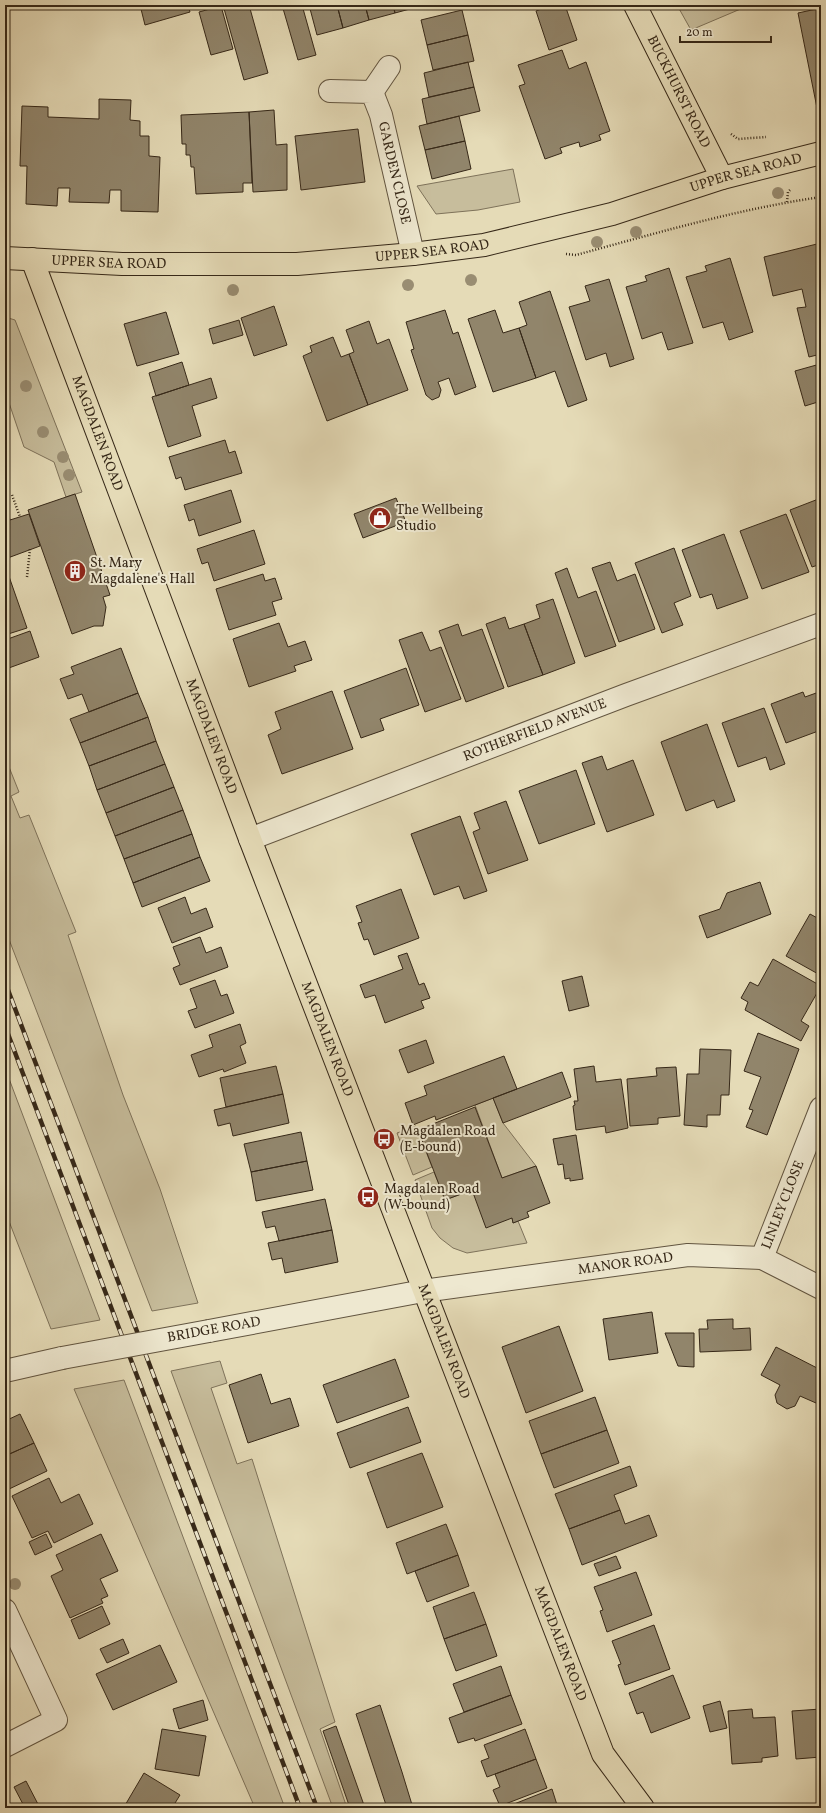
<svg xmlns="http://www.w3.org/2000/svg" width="826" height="1813" font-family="Vollkorn,serif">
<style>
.green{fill:#c7bd9c;stroke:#7e725a}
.building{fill:#91856b;stroke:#362818}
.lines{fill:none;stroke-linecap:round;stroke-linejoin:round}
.minor-casing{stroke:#625540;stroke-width:24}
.major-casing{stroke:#362818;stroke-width:24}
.path{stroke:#362818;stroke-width:2.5;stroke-dasharray:1 2;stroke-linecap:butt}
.minor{stroke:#eee8d0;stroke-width:22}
.major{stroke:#e5dbb7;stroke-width:22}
.rail-casing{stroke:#362818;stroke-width:4.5}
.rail{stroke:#eee8d0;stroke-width:3;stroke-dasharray:9;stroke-linecap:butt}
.minor-bridge-casing{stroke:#625540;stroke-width:24;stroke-linecap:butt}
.minor-bridge{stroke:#eee8d0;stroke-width:22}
.tree{fill:#998d72}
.labels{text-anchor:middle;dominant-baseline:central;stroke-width:4;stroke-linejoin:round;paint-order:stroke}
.street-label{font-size:14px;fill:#362818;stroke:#eee8d0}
.poi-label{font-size:14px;fill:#362818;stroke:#eee8d0;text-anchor:start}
</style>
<rect width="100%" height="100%" fill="#e5dbb7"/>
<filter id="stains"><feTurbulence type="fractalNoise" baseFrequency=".005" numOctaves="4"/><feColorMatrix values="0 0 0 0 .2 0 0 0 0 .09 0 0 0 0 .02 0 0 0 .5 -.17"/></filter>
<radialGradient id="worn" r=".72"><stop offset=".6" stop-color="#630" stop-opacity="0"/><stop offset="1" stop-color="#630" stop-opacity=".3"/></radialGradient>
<!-- green -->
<path class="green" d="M677,5H750L691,30Z
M513,169L520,202L478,210L436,214L417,186Z
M5,317L15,320L82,492L66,497L54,462L24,447L5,391Z
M5,757L19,792L11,796L20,818L29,815L76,932L68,935L123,1095L160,1189L198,1303L152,1311L5,929Z
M5,1068L100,1320L51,1329L5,1211Z
M493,1098L503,1123L536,1166L502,1178L475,1105Z
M416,1126L432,1167L413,1175L397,1133Z
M434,1172L445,1200L472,1190L512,1218L513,1223L518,1221L527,1243L467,1253L453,1248L440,1238L432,1228L415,1180Z
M220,1361L227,1383L211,1388L237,1464L252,1459L335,1722L320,1729L347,1808H333L171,1371Z
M124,1380L285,1808H255L74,1389Z"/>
<!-- building -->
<path class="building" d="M140,5H188L190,12L145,25Z
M223,5H249L268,73L244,80Z
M282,5H302L316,55L298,60Z
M309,5H337L343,28L317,35Z
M337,5H365L369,20L343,28Z
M365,5H393L395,13L369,20Z
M393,5H421V6L395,13Z
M543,5H565L577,40L549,50L536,11L544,8Z
M221,6L233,49L211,55L199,12Z
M821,8V107L817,108L798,13Z
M462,10L468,35L427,45L421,20Z
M468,35L474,61L433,70L427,45Z
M562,50L569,69L586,62L610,131L599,135L601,140L580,147L579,142L560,148L562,153L545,159L519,86L525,84L518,65Z
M468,62L474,87L429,97L424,73Z
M474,87L480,111L427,124L422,99Z
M99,99L131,100L130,120L140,121V136H149V156L160,157L158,212L121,211V190H110L109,203L69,202L70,188H58L57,206L26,204L27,166H20L22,106L48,107V117L99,119Z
M274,110L276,145L287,144V190L253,192L249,112Z
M249,112L252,183H243V192L196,194L194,167H191L190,155H186V144H182L181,115Z
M459,116L465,141L425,150L419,126Z
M358,129L365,182L301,190L295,136Z
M465,141L471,169L432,179L425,150Z
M821,243V354L809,357L797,308L806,307L802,289L773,296L764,257Z
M730,258L753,332L729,340L723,322L703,328L686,277L707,271L705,266Z
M669,268L693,343L668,350L662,332L642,339L626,287L647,281L645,276Z
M609,279L634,359L610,367L606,353L586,360L569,307L590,301L585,286Z
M550,291L587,400L568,407L555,371L536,378L519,328L527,325L519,302Z
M274,306L287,345L254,356L241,318Z
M445,310L453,334L458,332L476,387L455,395L449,378L438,382L441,390L439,397L432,400L426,395L411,350L414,349L406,322Z
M495,310L503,333L519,328L536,378L493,392L468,319Z
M166,312L179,354L137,366L124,324Z
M239,320L243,335L213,344L209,329Z
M369,321L377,344L389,339L408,390L368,405L349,354L354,352L346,330Z
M333,337L341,357L349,354L368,405L327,421L303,356L312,352L310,346Z
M182,362L189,385L156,396L149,373Z
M820,364L821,401L805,406L795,371Z
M211,378L217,398L192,406L201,436L168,447L152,397Z
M225,440L229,453L235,451L242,473L185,490L181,477L176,479L169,457Z
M231,490L241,522L199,536L194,519L189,521L184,505Z
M75,494L110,595L103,597L106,607L103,626H94L72,634L28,510Z
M396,498L406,522L363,538L354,514Z
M821,498V564L812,567L790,510Z
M5,509H7L10,520L29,514L40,546L5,559Z
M786,514L809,572L762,589L740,531Z
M254,530L265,564L214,581L208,562L202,564L197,549Z
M724,534L748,598L717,609L712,594L700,598L682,550Z
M674,548L691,596L674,603L683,625L662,633L635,563Z
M610,562L617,581L635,574L655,629L619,642L592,568Z
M5,565L27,628L5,635Z
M567,568L578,598L596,591L616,646L585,657L555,573Z
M263,574L265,581L275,578L282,599L272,602L276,615L229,630L216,589Z
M553,599L575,663L543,675L524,624L540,618L536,605Z
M505,617L509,629L524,624L543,675L508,687L486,624Z
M279,623L288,647L305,641L312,660L294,666L296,671L249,687L233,639Z
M458,624L462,636L482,629L504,688L466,702L439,631Z
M30,631L39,657L6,669L5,640Z
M422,632L430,651L441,647L461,699L425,712L399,640Z
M121,648L138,693L89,712L82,694L68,699L60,679L74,674L71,667Z
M406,668L419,705L380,719L384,730L361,738L344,691Z
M332,691L353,749L282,774L268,735L281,729L275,712Z
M803,692L805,697L819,692L821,698V730L786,743L771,704Z
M138,693L148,717L80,743L70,719Z
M764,708L785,764L770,770L766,757L738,767L722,723Z
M148,717L156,741L89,766L80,743Z
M707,724L735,801L717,808L714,800L686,811L661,742Z
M156,741L165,764L97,790L89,766Z
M602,756L607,770L633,760L654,815L607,832L582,763Z
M165,764L174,787L106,813L97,790Z
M576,770L595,824L539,844L519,791Z
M174,787L183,810L115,836L106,813Z
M506,801L528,860L488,874L473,832L480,829L474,813Z
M183,810L192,834L124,859L115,836Z
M460,816L487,891L464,899L459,886L434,895L411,834Z
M192,834L200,857L133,883L124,859Z
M200,857L210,881L142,907L133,883Z
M760,882L771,914L707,938L699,916L720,909L727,893Z
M401,889L419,938L374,955L368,939L364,940L358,923L362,922L356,906Z
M185,897L191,914L206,908L213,927L172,943L158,908Z
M810,914L821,920L820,975L786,956Z
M200,937L206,953L221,947L228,967L180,985L173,968L180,965L173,947Z
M407,953L419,985L424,983L430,998L421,1001L424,1008L385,1023L375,995L365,998L360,985L403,969L398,956Z
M773,959L821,986L801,1021L809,1026L801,1041L745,1010L748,1002L741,998L750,982L758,986Z
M582,976L589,1006L569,1011L562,981Z
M215,980L221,996L227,994L234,1013L195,1028L188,1011L197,1008L190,989Z
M240,1024L246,1043L240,1046L246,1063L224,1072L223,1069L199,1077L191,1055L213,1047L209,1035Z
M758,1033L799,1049L767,1135L746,1127L753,1110L749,1109L761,1077L744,1071Z
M426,1040L434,1063L408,1073L399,1050Z
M700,1049L731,1050L729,1095H721L720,1115H707V1127L684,1125L687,1074H699Z
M504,1056L517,1089L436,1120L435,1116L413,1125L405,1103L427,1095L424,1086Z
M276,1066L283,1094L226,1107L220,1078Z
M594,1066L596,1082L621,1079L628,1128L606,1133L605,1126L576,1130L573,1106L575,1105L574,1101H578L574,1069Z
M676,1067L680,1116L658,1118V1124L630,1126L627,1079L657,1076L656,1068Z
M562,1072L571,1097L503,1123L493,1098Z
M283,1094L289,1123L233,1136L230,1123L218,1126L214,1110Z
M475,1107L502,1178L536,1166L550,1203L527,1212L529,1217L513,1223L512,1218L486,1228L472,1190L445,1200L418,1130Z
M301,1132L307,1161L251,1172L244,1144Z
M576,1135L583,1179L570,1181V1178L565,1179L563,1164L558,1165L553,1139Z
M307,1161L313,1190L256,1201L251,1172Z
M325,1199L332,1230L279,1241L275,1226L266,1228L262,1212Z
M332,1230L338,1262L285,1273L282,1258L272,1260L268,1243Z
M652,1312L658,1353L609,1360L603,1319Z
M733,1319V1329L750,1328L751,1350L700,1352L699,1329H708L707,1320Z
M559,1326L583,1391L526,1413L502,1347Z
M665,1333H694V1367L678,1366Z
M776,1347L821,1370V1393L816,1403L800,1396L795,1406L787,1409L777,1403L775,1395L780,1385L761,1375Z
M395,1359L409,1397L337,1423L323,1385Z
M261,1374L271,1404L290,1398L299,1426L248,1443L229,1385Z
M595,1397L607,1430L541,1454L529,1421Z
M408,1407L421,1442L350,1468L337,1433Z
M20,1414L34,1443L5,1456V1421Z
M607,1430L619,1463L554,1488L541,1454Z
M34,1443L47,1471L7,1490L5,1485V1456Z
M422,1453L443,1507L387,1528L367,1473Z
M630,1466L637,1486L614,1495L620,1510L569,1529L555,1494Z
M49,1478L61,1503L79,1494L93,1524L54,1543L48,1531L32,1538L12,1496Z
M620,1510L625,1524L649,1515L657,1536L582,1565L569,1529Z
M446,1524L458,1555L407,1574L396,1543Z
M46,1534L52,1547L35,1555L29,1542Z
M101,1534L118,1571L100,1579L108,1596L101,1599L103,1603L70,1618L51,1576L63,1570L56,1555Z
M458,1555L469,1586L427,1602L415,1571Z
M616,1556L621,1568L599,1576L594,1564Z
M636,1572L652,1615L607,1632L600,1611L603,1610L594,1587Z
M474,1592L486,1624L444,1639L433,1607Z
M102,1606L110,1624L79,1639L71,1620Z
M486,1624L497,1656L456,1671L444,1639Z
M654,1625L670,1669L625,1685L618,1665L621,1664L612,1641Z
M123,1639L129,1653L107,1663L100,1649Z
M160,1645L177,1682L113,1710L96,1674Z
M501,1666L511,1695L464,1712L453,1684Z
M673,1675L690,1718L651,1733L643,1712L637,1714L629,1693Z
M511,1695L522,1724L475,1741L474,1738L458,1743L449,1718Z
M203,1700L208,1720L179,1729L173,1709Z
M720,1701L727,1728L710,1732L703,1706Z
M380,1705L402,1772L413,1808H387L356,1714Z
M752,1709L753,1718L775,1717L778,1756L762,1758V1762L732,1764L728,1711Z
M821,1709V1757L796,1759L792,1711Z
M336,1726L365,1808H350L323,1731Z
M162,1729L206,1736L199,1776L155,1769Z
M525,1729L536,1759L487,1777L481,1761L489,1758L484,1745Z
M536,1759L547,1788L500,1806L493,1790L500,1787L495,1774Z
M144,1773L180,1795L172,1808L124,1807Z
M26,1781L40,1808H25L14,1787Z
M552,1789L558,1808H504Z"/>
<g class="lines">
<!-- minor casing -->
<g class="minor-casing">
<g id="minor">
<path id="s1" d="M330,91L372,92L381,115L413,254"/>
<path d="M372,92L389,67"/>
<path id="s2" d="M250,839L626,695L821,624"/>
<path id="s3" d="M762,1258L821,1108"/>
<path id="s4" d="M209,1331L423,1291L688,1255L762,1258L821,1288"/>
<path d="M5,1371L62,1358"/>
<path d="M5,1610L56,1720L5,1746"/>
</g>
</g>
<!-- major casing -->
<g class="major-casing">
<g id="major">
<path id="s5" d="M635,5L722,178"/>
<path id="s6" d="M5,258L122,264H297L413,254L484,245L612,214L722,178L821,153"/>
<path id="s7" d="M32,259L250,839L603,1754L643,1808"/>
</g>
</g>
<!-- path -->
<path class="path" d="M731,134L738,139L766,137
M787,202L788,192L790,190
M566,254L576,255C657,233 738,209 821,197
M12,495L20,517
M27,577L30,549"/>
<!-- minor -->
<use href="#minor" class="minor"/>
<!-- major -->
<use href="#major" class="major"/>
<!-- rail casing -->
<g class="rail-casing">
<path id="rail" d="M5,982L317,1808
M5,1026L300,1808"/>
</g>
<!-- rail -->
<use href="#rail" class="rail"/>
<!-- minor-bridge casing -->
<g class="minor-bridge-casing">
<path id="minor-bridge" d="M62,1358L209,1331"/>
</g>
<!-- minor-bridge -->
<use href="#minor-bridge" class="minor-bridge"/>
</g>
<!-- trees -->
<g class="tree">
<circle cx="778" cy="193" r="6"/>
<circle cx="636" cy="232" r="6"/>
<circle cx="597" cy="242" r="6"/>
<circle cx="471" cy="280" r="6"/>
<circle cx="408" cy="285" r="6"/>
<circle cx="233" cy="290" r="6"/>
<circle cx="26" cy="386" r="6"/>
<circle cx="43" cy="432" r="6"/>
<circle cx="63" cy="457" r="6"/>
<circle cx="69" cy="475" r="6"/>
<circle cx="15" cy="1584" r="6"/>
</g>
<!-- icons -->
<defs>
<g id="shop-disc" transform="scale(1.15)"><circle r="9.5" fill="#8f2418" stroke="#eee8d0"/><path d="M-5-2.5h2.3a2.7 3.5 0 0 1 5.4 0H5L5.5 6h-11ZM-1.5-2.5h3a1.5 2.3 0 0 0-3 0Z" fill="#fff"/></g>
<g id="building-disc" transform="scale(1.15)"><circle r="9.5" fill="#8f2418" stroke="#eee8d0"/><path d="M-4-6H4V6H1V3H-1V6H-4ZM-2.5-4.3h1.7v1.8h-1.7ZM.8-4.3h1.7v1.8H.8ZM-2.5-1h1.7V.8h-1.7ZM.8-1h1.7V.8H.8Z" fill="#fff"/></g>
<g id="bus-disc" transform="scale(1.15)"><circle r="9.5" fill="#8f2418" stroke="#eee8d0"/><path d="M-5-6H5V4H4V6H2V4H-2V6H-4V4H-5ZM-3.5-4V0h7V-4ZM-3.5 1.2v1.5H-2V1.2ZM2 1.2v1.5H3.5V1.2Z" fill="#fff"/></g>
</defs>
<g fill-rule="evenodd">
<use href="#shop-disc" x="380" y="518"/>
<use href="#building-disc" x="75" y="571"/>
<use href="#bus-disc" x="384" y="1139"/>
<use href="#bus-disc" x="368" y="1197"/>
</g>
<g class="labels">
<!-- street labels -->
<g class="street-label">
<text stroke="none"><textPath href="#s5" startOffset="97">BUCKHURST ROAD</textPath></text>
<text stroke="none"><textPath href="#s1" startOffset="126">GARDEN CLOSE</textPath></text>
<text stroke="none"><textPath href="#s6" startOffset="752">UPPER SEA ROAD</textPath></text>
<text stroke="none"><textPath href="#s6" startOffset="428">UPPER SEA ROAD</textPath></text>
<text stroke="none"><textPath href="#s6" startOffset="104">UPPER SEA ROAD</textPath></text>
<text stroke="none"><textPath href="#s7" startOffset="186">MAGDALEN ROAD</textPath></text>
<text stroke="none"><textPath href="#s2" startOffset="305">ROTHERFIELD AVENUE</textPath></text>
<text stroke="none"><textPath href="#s7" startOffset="510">MAGDALEN ROAD</textPath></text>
<text stroke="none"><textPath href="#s7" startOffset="834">MAGDALEN ROAD</textPath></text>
<text stroke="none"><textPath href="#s3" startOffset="57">LINLEY CLOSE</textPath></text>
<text stroke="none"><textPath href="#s4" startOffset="422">MANOR ROAD</textPath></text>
<text transform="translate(214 1330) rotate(-10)">BRIDGE ROAD</text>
<text stroke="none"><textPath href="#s7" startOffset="1158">MAGDALEN ROAD</textPath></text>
<text stroke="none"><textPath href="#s7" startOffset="1482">MAGDALEN ROAD</textPath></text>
</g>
<!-- poi labels -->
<g class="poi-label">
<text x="396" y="510">The Wellbeing<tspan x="396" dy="16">Studio</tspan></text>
<text x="90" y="563">St. Mary<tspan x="90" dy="16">Magdalene's Hall</tspan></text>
<text x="400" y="1131">Magdalen Road<tspan x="400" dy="16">(E-bound)</tspan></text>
<text x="384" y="1189">Magdalen Road<tspan x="384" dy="16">(W-bound)</tspan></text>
</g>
</g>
<!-- margin -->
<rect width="826" height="1813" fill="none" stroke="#e5dbb7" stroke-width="20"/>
<rect x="6" y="6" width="814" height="1801" fill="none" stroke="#362818" stroke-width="2"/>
<rect x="10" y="10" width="806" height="1793" fill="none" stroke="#362818"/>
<!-- scale -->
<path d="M680 36v6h91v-6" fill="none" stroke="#362818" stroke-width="2"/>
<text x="686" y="36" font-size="12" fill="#362818" stroke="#eee8d0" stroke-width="3" paint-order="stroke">20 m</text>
<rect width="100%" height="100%" filter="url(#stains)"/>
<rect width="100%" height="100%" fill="url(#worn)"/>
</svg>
